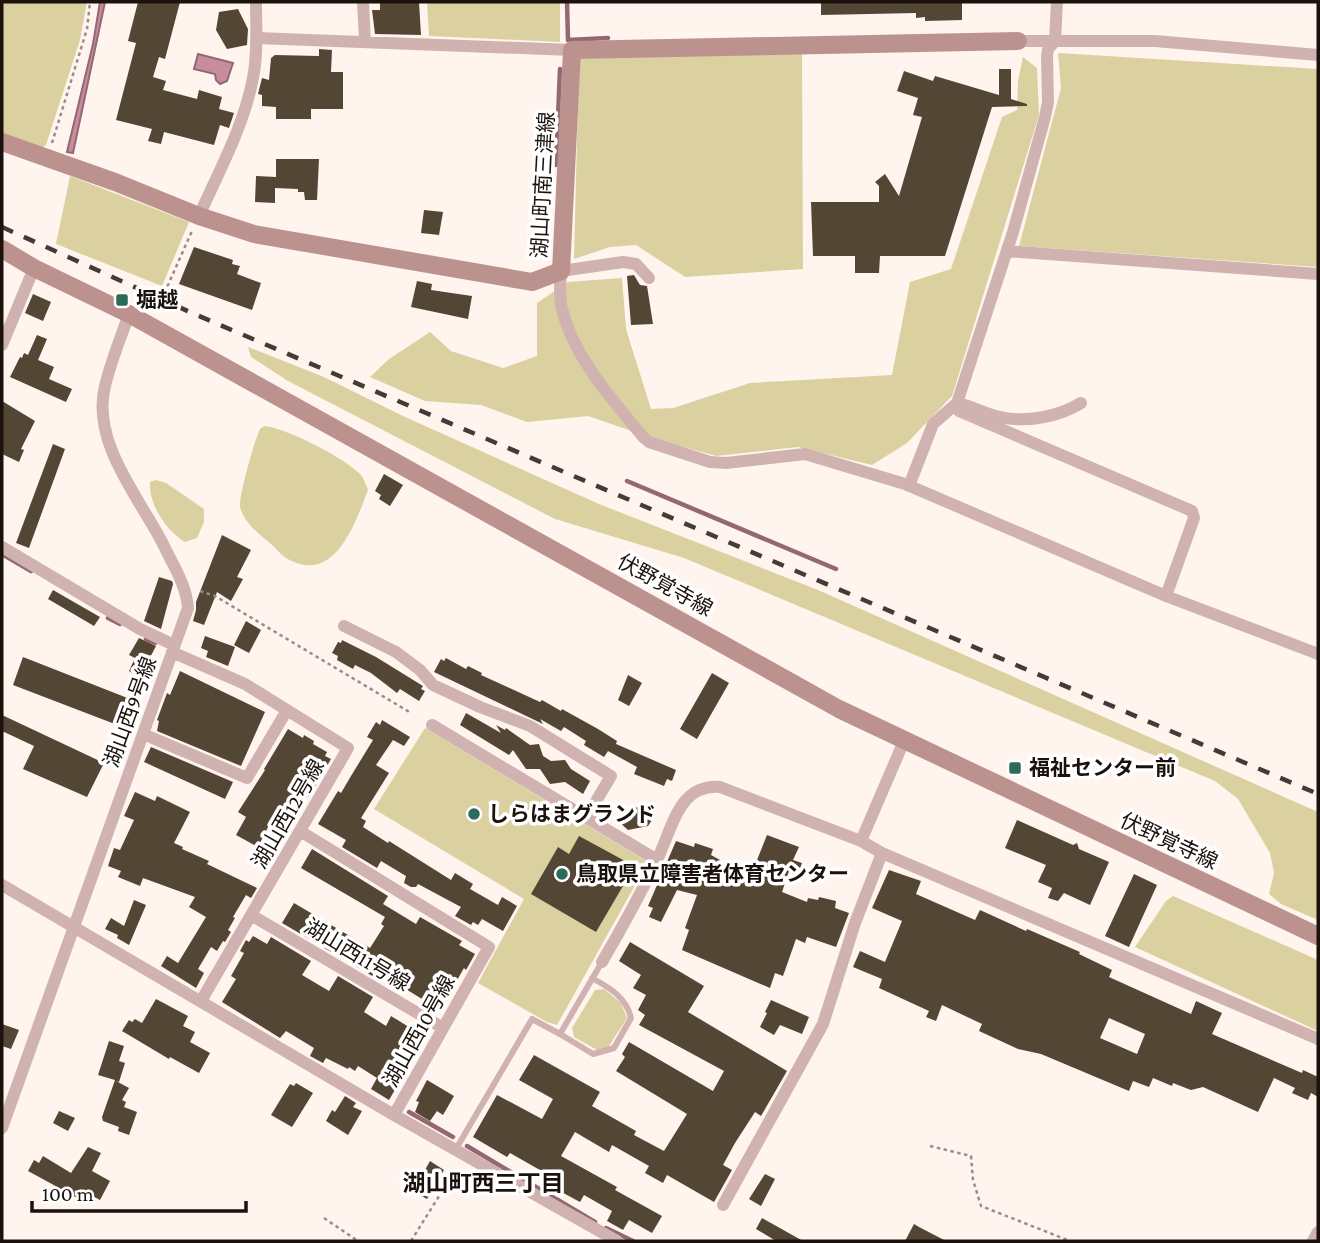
<svg xmlns="http://www.w3.org/2000/svg" width="1320" height="1243" font-family="'Crimson Pro','Noto Sans JP',serif">
<style>
.green{fill:#dbd1a0}
.water{fill:#c78d9f;stroke:#936873;stroke-width:2}
.lines{fill:none;stroke-linecap:round;stroke-linejoin:round}
.stream{stroke:#936873;stroke-width:4.5}
.building{fill:#544634;fill-rule:evenodd}
.path{stroke:#988e89;stroke-width:2.5;stroke-dasharray:3.5 3.5;stroke-linecap:butt}
.lane{stroke:#d0b3b1;stroke-width:6}
.street{stroke:#d0b3b1;stroke-width:12}
.secondary{stroke:#bc928f;stroke-width:18}
.rail{stroke:#443b36;stroke-width:4.5;stroke-dasharray:12 12;stroke-linecap:butt}
.poi-dot{fill:#2a6b59;stroke:#fff;stroke-width:2.5}
.labels{text-anchor:middle;dominant-baseline:central;stroke-width:7;stroke-linejoin:round;paint-order:stroke}
.street-label{font-size:21px;fill:#1b120d;stroke:#fff}
.poi-label{font-size:21px;font-weight:bold;fill:#1b120d;stroke:#fff;text-anchor:start}
.neighbourhood-label{font-size:23px;font-weight:bold;fill:#1b120d;stroke:#fff}
</style>
<rect width="100%" height="100%" fill="#fff4ee"/>
<!-- green -->
<path class="green" d="M2,2H87L80,40L46,145L42,148L2,133Z
M427,2H560V42L429,36Z
M1058,53L1318,69V267L1019,246L1061,88Z
M802,54L803,269L685,277L636,245L610,247L574,259L579,57Z
M1023,57L1037,68L1039,115L952,396L907,443L872,465L798,447L716,456L652,438L588,416L527,422L481,405L425,401L370,377L389,359L430,332L451,351L503,368L537,356V303L568,282L622,278L626,329L651,409L673,408L750,383L892,375L910,282L951,269L1002,117L1017,110L1018,81Z
M70,176L189,222L162,286L56,244Z
M248,347L324,377L405,417L599,504L818,590L1318,812V920L1281,904L1269,894L1274,873L1270,853L1238,799L1215,781L684,558L555,519L288,381L251,357Z
M265,426C288,429 345,458 361,475C364,479 366,485 368,490C356,521 336,582 292,561C284,558 277,550 271,544C259,534 244,523 240,507C238,500 254,442 258,434C260,428 259,429 265,426Z
M156,480L166,483L204,509V522L197,538L185,542C166,531 148,503 150,482Z
M425,728L648,862L557,1025L547,1022L478,983L524,899L374,809Z
M1173,896L1318,960V1031L1135,947L1166,901Z
M604,989L621,1003L627,1018L609,1046L597,1050L574,1037L572,1028L595,990Z"/>
<!-- water -->
<path class="water" d="M100,2H105L73,153L67,152L93,44Z
M198,54L233,63L227,81L220,84L216,80L215,74L194,69Z"/>
<g class="lines">
<!-- stream -->
<path class="stream" d="M567,2L568,40L608,38
M556,165L560,69
M627,481L836,569
M2,554L31,571
M108,618L120,624
M146,639L155,643
M409,1112L453,1137
M467,1146L595,1222
M606,1228L633,1241"/>
</g>
<!-- building -->
<path class="building" d="M138,2H180L165,59L159,57L153,77L166,81L163,90L197,99L199,90L222,97L219,109L234,113L229,128L220,125L214,145L164,132L161,144L148,141L152,129L116,120L136,43L128,41Z
M380,2H419L421,35L375,34L372,10H380Z
M821,2H962V20L925,21V17L916,18V13L821,15Z
M238,9L248,29L247,45L227,49L216,30L219,12Z
M319,49L332,50L331,72H343V109H311V119H276V107L262,106V95L258,94L262,78L269,80L271,58L275,55L319,56Z
M999,69H1011V99L1027,104V106L992,107L945,256H880L879,273H855V256H813L811,202H879V186L875,182L885,174L899,196L922,117L913,115L918,98L897,91L904,71L933,81L935,76L999,95Z
M276,159H319L317,200H305L304,192H298V189L275,188V203L255,202L256,176L276,177Z
M424,210L443,212L439,235L421,233Z
M194,247L233,260L232,264L240,266L237,274L261,283L252,310L179,284Z
M634,275L640,285L647,286L653,324L631,325L627,276Z
M417,281L432,284L431,290L472,296L468,319L411,307Z
M33,294L51,302L43,321L25,313Z
M37,335L47,339L38,360L54,367L49,379L72,389L66,402L10,377L20,357L22,358L24,353L28,355Z
M2,401L35,421L21,449L24,450L19,462L2,454Z
M53,444L65,449L29,548L16,543Z
M384,474L403,485L390,506L379,499L381,495L375,491Z
M222,535L251,550L237,577L243,579L231,601L217,592L204,625L193,621L196,610V602Z
M159,577L172,581L173,584L161,629L144,621Z
M53,590L100,617L94,626L48,599Z
M246,621L261,630L249,653L234,645Z
M205,636L235,647L228,666L206,657L208,651L201,648Z
M139,638L156,646L140,677L129,671L135,658L129,655Z
M342,640L376,657L423,686L421,689L425,691L419,701L400,689L397,693L371,673L355,665L353,669L337,660L338,656L332,653L338,642L341,643Z
M23,657L130,699L120,726L13,685Z
M446,658L466,669L468,666L482,673L481,675L540,702L542,700L561,711L562,709L598,729L617,741L616,744L676,770L672,781L667,779L664,786L634,774L637,767L608,751L604,757L584,745L586,741L564,727L561,731L540,719L543,724L434,672L441,659L444,661Z
M180,671L265,712L241,766L157,731L159,721L157,720L167,693L170,695Z
M712,673L729,683L697,739L680,729Z
M628,675L642,683L629,706L618,700Z
M466,713L501,733L496,725L505,730L506,728L530,745L539,744L543,756L551,761L565,760L571,769L590,781L583,794L565,782L550,784L540,769H526L513,750L509,755L460,725Z
M2,715L104,763L87,797L23,769L34,746L2,731Z
M382,720L410,737L404,746L393,740L376,765L389,773L361,818L366,821L363,827L388,843L389,841L451,880L455,873L473,884L470,889L498,905L502,897L517,906L503,931L482,919L478,925L473,922L471,925L455,916L461,907L418,884L416,887H411L404,883L406,876L381,861L377,868L342,847L346,840L318,824L338,791L341,793L351,776L373,740L367,737L376,722L380,725Z
M288,729L303,738L304,735L314,741L313,744L327,752L325,756L331,759L309,797L306,796L285,835L269,825L258,847L236,835L246,817L238,812L265,770L264,769Z
M151,747L233,782L225,799L144,762Z
M135,792L155,801L157,796L190,812L174,843L183,847L182,849L209,861L207,864L257,888L251,898L246,895L233,917L235,918L228,930L231,932L225,942L223,941L217,951L211,947L198,969L204,973L196,988L161,966L167,956L178,963L206,917L189,907L195,897L143,878L140,886L118,877L121,871L108,866L114,848L120,850L134,820L124,816Z
M640,807L654,817L648,826L628,830L618,821L626,809Z
M1017,820L1073,845L1077,843L1079,849L1109,862L1090,905L1064,893L1058,901L1048,898L1052,888L1038,882L1046,865L1005,848Z
M767,835L799,847L793,860L802,863L798,874L789,871L782,892L807,902L808,898L818,900L819,897L836,901L835,908L849,913L836,947L807,937L805,943L796,939L783,976L775,973L770,988L682,950L689,930L685,928L697,895L677,890L661,922L649,917L653,908L648,906L676,841L694,847L695,843L713,849L711,855L720,860L718,866L742,876L745,868L753,870Z
M579,836L625,861L614,880L623,886L596,932L531,894L558,847L569,854Z
M312,849L388,896L383,904L416,924L420,917L462,941L459,945L475,954L466,970L464,968L439,1012L434,1009L432,1012L419,1004L422,999L396,983L377,973L374,977L282,923L294,903L370,948L384,926L381,924L385,917L301,868Z
M889,870L921,881L916,894L975,920L980,910L1026,931L1027,929L1080,952L1079,954L1112,970L1109,977L1191,1014L1196,1001L1222,1013L1212,1034L1302,1073L1303,1070L1318,1077V1097L1311,1093L1308,1100L1292,1093L1295,1088L1274,1078L1258,1112L1203,1087L1191,1090L1173,1083L1172,1086L1153,1078L1149,1087L1133,1081L1129,1091L1041,1054L1018,1049L979,1031L982,1024L942,1005L936,1021L926,1017L929,1011L879,988L882,979L853,967L860,951L885,962L902,921L872,908ZM1109,1018L1145,1034L1137,1054L1100,1038Z
M1134,874L1157,885L1129,947L1105,936Z
M134,900L146,905L129,945L117,938L118,935L105,929L111,918L124,926Z
M253,936L267,944L271,937L311,961L302,975L329,991L338,976L373,997L364,1012L386,1026L391,1016L422,1035L416,1045L420,1047L389,1100L371,1089L377,1078L358,1066L355,1071L349,1067L348,1069L326,1058L323,1063L310,1056L314,1048L286,1031L280,1038L222,1002L236,979L231,976L244,953L240,951L246,940L249,942Z
M630,942L704,986L688,1012L787,1071L761,1116L755,1112L735,1143L723,1165L732,1170L714,1202L667,1175L663,1183L645,1173L649,1166L612,1145L609,1152L575,1132L561,1156L617,1187L615,1190L662,1216L652,1233L629,1220L623,1230L607,1221L612,1211L584,1195L580,1202L554,1188L557,1182L547,1176V1174L510,1153L507,1157L473,1137L497,1095L542,1119L553,1099L519,1080L534,1055L600,1092L592,1106L636,1131L634,1135L664,1151L687,1114L616,1071L625,1057L622,1054L629,1042L713,1091L724,1071L639,1025L645,1015L638,1010L646,995L633,988L641,975L619,961Z
M156,999L188,1016L183,1026L195,1032L190,1042L210,1053L199,1073L170,1057L169,1059L122,1031L129,1020L132,1022L135,1019L142,1023Z
M771,1000L809,1017L802,1034L780,1025L774,1035L760,1027L767,1013L765,1012Z
M2,1024L19,1030L11,1049L2,1046Z
M109,1041L124,1046L119,1061L125,1063L119,1082L116,1081L129,1088L122,1100L126,1102L124,1107L137,1112L129,1135L118,1131L119,1127L103,1121L102,1117L115,1080L98,1075Z
M427,1080L454,1096L443,1115L437,1111L430,1121L415,1112L419,1102L416,1101Z
M296,1083L313,1093L292,1127L271,1115L290,1084L294,1086Z
M345,1096L356,1103L353,1107L362,1111L348,1135L326,1121L332,1110L335,1112Z
M59,1111L75,1118L68,1131L53,1123Z
M88,1147L101,1153L92,1171L110,1181L100,1200L89,1194L85,1202L28,1171L34,1160L39,1163L43,1156L71,1173Z
M430,1161L444,1170L427,1199L413,1191Z
M765,1174L775,1179L761,1206L749,1199Z
M762,1218L778,1227L803,1241H776L756,1229Z
M914,1224L919,1227L946,1241H905Z"/>
<g class="lines">
<!-- path -->
<path class="path" d="M52,143L87,29L90,2
M156,312L192,231
M200,591L215,596L411,713
M930,1146L971,1156L973,1180L981,1206L1070,1241
M324,1218L358,1241
M411,1241L441,1193L463,1168"/>
<!-- lane -->
<path class="lane" d="M560,1034L593,1054L614,1048L631,1018C626,997 610,988 592,978
M456,1149L532,1019L560,1034L602,962"/>
<!-- street -->
<path class="street" d="M363,2L365,41
M257,38L572,50
M1018,41H1155L1318,55
M199,216C219,171 244,126 253,78C258,53 256,27 256,2
M1007,251L1318,274
M649,278L636,264L623,262L561,271C560,284 559,297 562,309C574,358 612,399 643,437L649,442L710,462L726,463L805,454L905,484L1166,596L1318,654
M2,345L34,268
M957,403L959,411L1192,511L1194,518L1166,596
M957,403C972,406 985,414 1000,417C1026,423 1058,417 1081,403
M909,486L933,424L957,403L1013,232L1045,117L1048,102L1047,56L1048,49L1055,41L1057,2
M2,547L140,629L174,645
M344,626L396,652L420,670L433,685L480,707L530,726L611,776L586,818
M172,652L245,684L348,748L201,1001
M432,725L657,860
M143,734L247,778L287,710
M861,841L904,741
M2,885L394,1115L489,947L300,831
M251,915L443,1028
M602,962C622,928 641,893 658,858C667,839 673,815 686,800C696,789 707,786 720,787L861,841L882,853L1318,1039
M394,1115L617,1241
M2,1128L188,608C186,584 173,565 163,544C139,497 91,442 105,386C111,361 121,337 129,314
M723,1205L823,1024L855,923L882,853
M1313,1241L1318,1232"/>
<!-- secondary -->
<path class="secondary" d="M2,142L115,182L199,216L254,234L532,282L561,271L572,50L1018,41
M2,249L34,268L129,314L839,709L1318,936"/>
<!-- rail -->
<path class="rail" d="M2,227L192,313L1318,794"/>
</g>
<!-- markers -->
<g class="poi-dot">
<rect x="115" y="293" width="14" height="14" rx="3.5"/>
<rect x="1008" y="761" width="14" height="14" rx="3.5"/>
<circle cx="474" cy="814" r="7"/>
<circle cx="562" cy="874" r="7"/>
</g>
<g class="labels">
<!-- street labels -->
<g class="street-label">
<text transform="translate(543 185) rotate(-87)">湖山町南三津線</text>
<text transform="translate(665 585) rotate(29)">伏野覚寺線</text>
<text transform="translate(130 712) rotate(-70)">湖山西9号線</text>
<text transform="translate(288 814) rotate(-60)">湖山西12号線</text>
<text transform="translate(1169 841) rotate(25)">伏野覚寺線</text>
<text transform="translate(357 955) rotate(31)">湖山西11号線</text>
<text transform="translate(419 1031) rotate(-61)">湖山西10号線</text>
</g>
<!-- poi labels -->
<g class="poi-label">
<text x="136" y="300">堀越</text>
<text x="1029" y="768">福祉センター前</text>
<text x="488" y="814">しらはまグランド</text>
<text x="576" y="874">鳥取県立障害者体育センター</text>
</g>
<!-- neighbourhood labels -->
<g class="neighbourhood-label">
<text x="483" y="1183">湖山町西三丁目</text>
</g>
</g>
<!-- border -->
<rect width="1320" height="1243" fill="none" stroke="#1b120d" stroke-width="7"/>
<!-- scale -->
<path d="M32 1201v10h214v-10" fill="none" stroke="#1b120d" stroke-width="3.5"/>
<text x="42" y="1201" font-size="21" fill="#1b120d" stroke="#ffffff" stroke-width="5" paint-order="stroke">100 m</text>
</svg>
